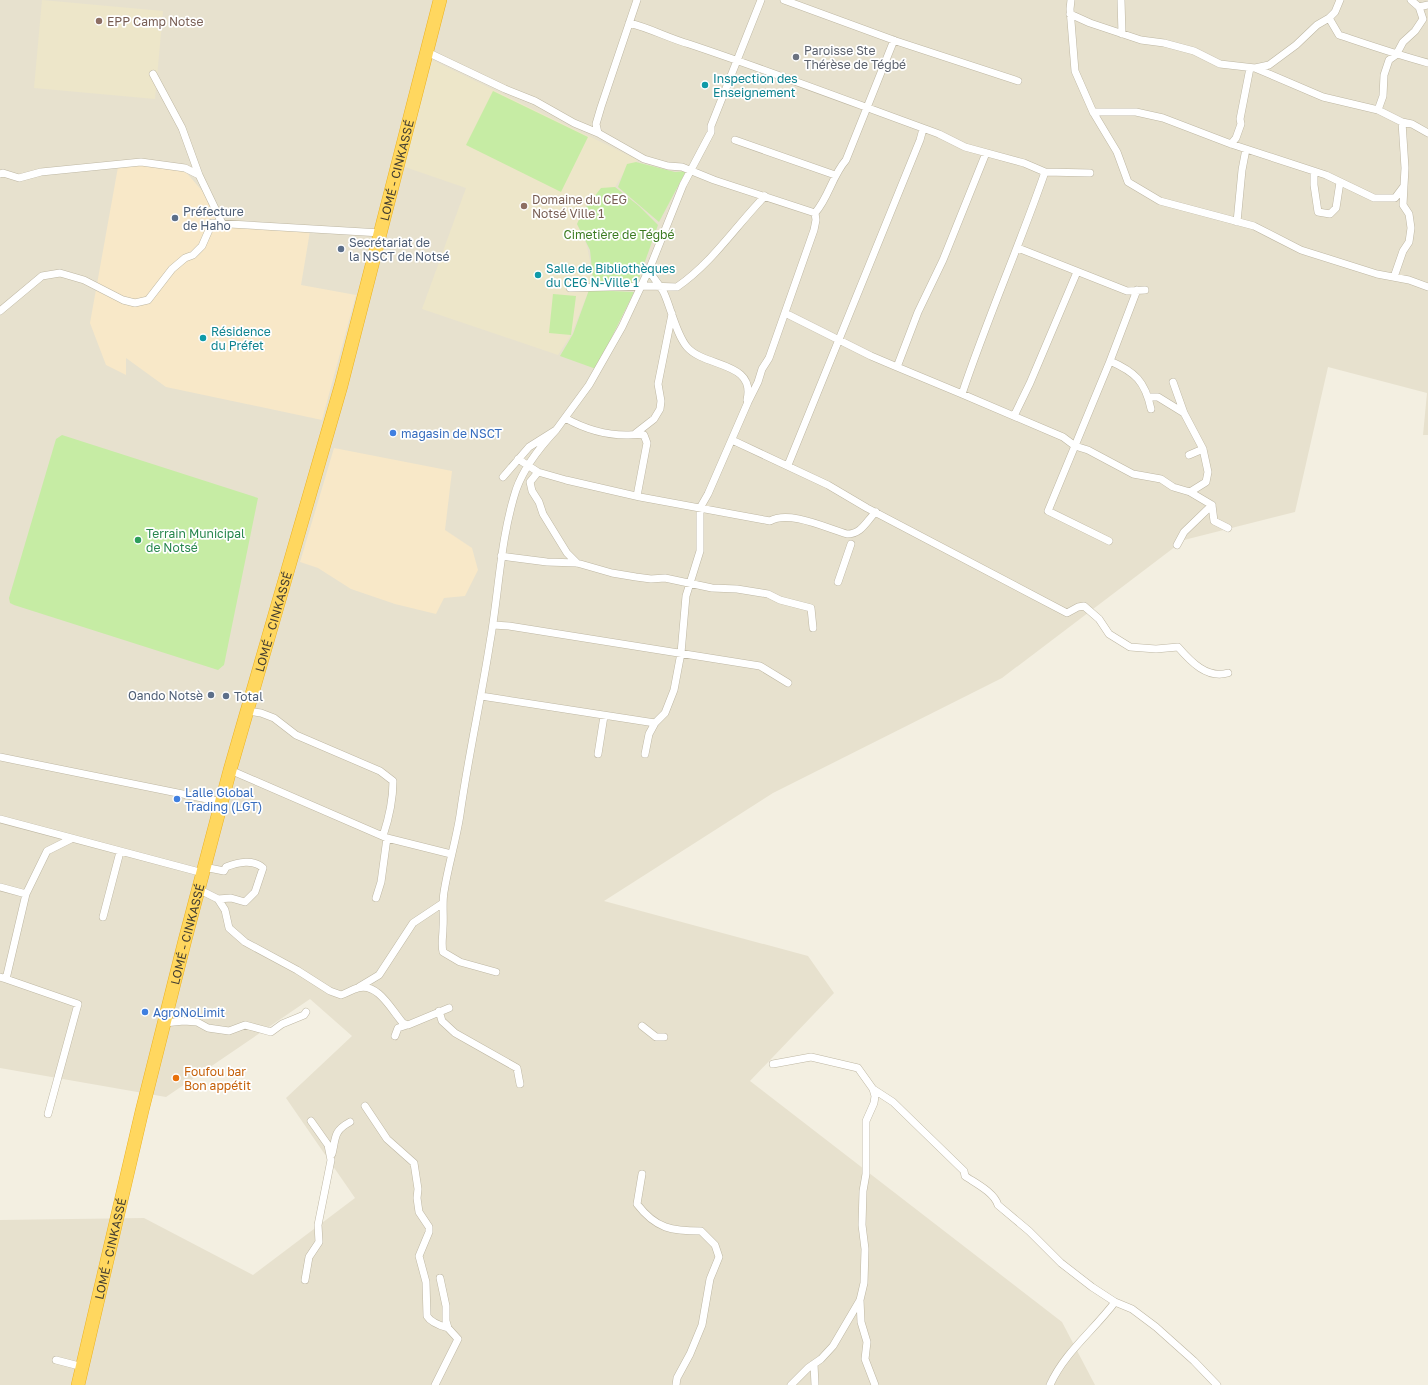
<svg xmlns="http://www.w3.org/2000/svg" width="1428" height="1385" font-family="'Golos Text',sans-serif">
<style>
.residential{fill:#e7e1ce}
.commercial{fill:#f8e8c8}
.education{fill:#ede6c9}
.green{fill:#c6eca4}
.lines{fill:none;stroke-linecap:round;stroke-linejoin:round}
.street-casing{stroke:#beb7a3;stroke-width:8}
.highway-casing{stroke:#ecb221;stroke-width:14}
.street{stroke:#fff;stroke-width:7}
.highway{stroke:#ffd75f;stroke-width:13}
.education-dot{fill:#8d6e63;stroke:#fff;stroke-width:1.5}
.worship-dot{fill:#6b7280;stroke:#fff;stroke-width:1.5}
.culture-dot{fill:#0f9aa8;stroke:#fff;stroke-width:1.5}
.service-dot{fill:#5c6f8a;stroke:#fff;stroke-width:1.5}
.shop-dot{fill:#3f7fe0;stroke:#fff;stroke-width:1.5}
.leisure-dot{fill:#2e9e5b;stroke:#fff;stroke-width:1.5}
.food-dot{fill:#e8710a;stroke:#fff;stroke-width:1.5}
.labels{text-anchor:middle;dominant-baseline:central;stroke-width:3.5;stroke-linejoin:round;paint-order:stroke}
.education-label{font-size:12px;fill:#785e54;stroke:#fff;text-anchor:start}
.worship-label{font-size:12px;fill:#5b616d;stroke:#fff;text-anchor:start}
.culture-label{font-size:12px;fill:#0d838f;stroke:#fff;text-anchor:start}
.street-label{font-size:12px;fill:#443e31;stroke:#fff}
.service-label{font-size:12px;fill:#4e5e75;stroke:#fff;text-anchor:start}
.park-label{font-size:12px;fill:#3b7a20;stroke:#fff}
.shop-label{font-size:12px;fill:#366cbe;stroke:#fff;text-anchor:start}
.leisure-label{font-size:12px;fill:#27864d;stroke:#fff;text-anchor:start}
.food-label{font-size:12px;fill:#c56008;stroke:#fff;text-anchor:start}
</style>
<rect width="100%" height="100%" fill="#f3efe1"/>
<!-- residential -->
<path class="residential" d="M0,0H1428V435H1423L1427,393L1328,367L1295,512L1184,540L1002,678L773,793L604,901L808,956L834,993L750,1081L1062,1322L1095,1385H0V1220L144,1218L253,1275L355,1198L286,1098L352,1036L310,999L166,1097L0,1068Z"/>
<!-- commercial -->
<path class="commercial" d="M142,165L185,171L204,193L216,219L232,227L310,231L301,285L356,295L322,420L166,387L126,358V375L106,365L90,323L118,167Z
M334,448L452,471L445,530L472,548L478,570L465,596L444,598L436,614L395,604L351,589L318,568L300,562Z"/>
<!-- education -->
<path class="education" d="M42,0L163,11L155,99L34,88Z
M432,60L638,160L623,174L615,187L601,189L577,224L587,246L593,277L589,290L571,335L558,355L422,309L466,188L402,166Z"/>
<!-- green -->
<path class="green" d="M493,91L588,137L561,192L466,145Z
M636,162L675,172L686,171L659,222L618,187L627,164Z
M615,187L639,206L658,225L637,284H600L593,279L590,250L577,224L583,211L601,188Z
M589,290L634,292L596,369L560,356L573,334Z
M553,294L576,296L571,335L549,333Z
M62,435L258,498L224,665L218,670L14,605L10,603L9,598L56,439Z"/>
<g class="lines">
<!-- street casing -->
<g class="street-casing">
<path id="street" d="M784,0L896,41L1018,81
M1071,0L1070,9L1075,71L1093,112L1117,152L1128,182L1160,201L1254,226L1301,250L1377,274L1409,280L1428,287
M1121,0L1122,34
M1411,0L1419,7L1428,5
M1070,14L1090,23L1141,40L1164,43L1194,51L1220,64L1255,68L1323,97L1378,110L1402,122L1412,124L1428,133
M1329,18L1339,35C1369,45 1398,55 1428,63
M629,23C650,28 668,38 689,44C773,72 856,104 939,134L965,147L1024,163L1045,172L1090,173
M427,52L505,89L535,101L574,123L598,133L644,159L668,166L682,167L714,180L815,213
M1255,68L1269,65L1296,45L1317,25L1329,18L1335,12L1340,0
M153,74L182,128L199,175
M1378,110L1383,96L1384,75L1389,60L1396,55L1403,42L1415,31L1423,19L1419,7
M1093,112H1136L1163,118L1231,144L1326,175L1374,198H1395L1404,186L1405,168L1402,122
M598,133L596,124L601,107L637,0
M735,140L835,175
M1231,144L1236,138L1241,124L1240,119L1250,68
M1314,171V185L1318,212L1330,214L1336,208L1340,182
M1045,172C1019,247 987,319 962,394L1063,437L1075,446L1088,450L1133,474L1161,479L1173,487L1190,492L1212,505L1214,521L1228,528
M0,174L3,173L19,178L41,172L141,162L185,168L199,175L222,223
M1237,222L1242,170L1246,149
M1018,248L1127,291L1145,290
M649,270C653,278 660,285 664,293C671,308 676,334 687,347C705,368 756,361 747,400
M1394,277L1403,251L1409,242L1411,228L1409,214L1403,205L1404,186
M570,288L649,286L677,287C712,263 735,227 765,196
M0,311L42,276L60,273L84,280L123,300L135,303L148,300L172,269L185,258L193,255L202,246L212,223L381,233
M785,313L871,356L897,367L918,312L943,260L986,153
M1110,361C1135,372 1145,381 1151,409
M897,367L962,394
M1173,382L1184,413
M1148,397H1158L1184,413L1203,449L1189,455
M1014,416L1030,383L1077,272
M565,418C583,428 605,435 626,435C633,435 638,434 644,435L647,443L637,496
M636,433L654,419L660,409L661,401L658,384L672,314
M732,440L828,485L867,508L1067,613L1078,607L1084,606L1099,619L1109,634L1130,647L1156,649L1178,647C1191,662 1207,679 1228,673
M518,459L538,472L566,480L640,497L770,521C789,510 826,528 847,534C862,534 866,521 876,512
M788,465L920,140L923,129
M538,472L530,482L532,491L539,502L543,514L567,553L577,563
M503,477L529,447L556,430L589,385L622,327L651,265L683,185L711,132V126L761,0
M1190,492L1206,482L1208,472L1203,449
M1109,541L1048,511L1110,361L1137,290
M1177,545L1184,532L1212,505
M501,556L547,562L577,563L612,573L636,577L651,579L665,578L712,588L737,589L768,594L780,600L811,608L813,628
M838,582L851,544
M493,625L509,626L760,666L788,683
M481,696L655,723
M248,711L261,713L274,718L296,735L380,771L393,781C393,801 389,818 383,836
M598,754L604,716
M645,754L649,734L655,723L665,713L674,690L681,653L686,596L700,551V508L708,494L748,402L758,382L762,369L769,358L814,230L816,220L815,213C829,197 832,176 846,160L894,40
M0,757L222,802
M230,770L387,838L451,854
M0,819L203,873
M204,867L224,871L226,867C238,862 254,859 263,868L255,892L245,902L231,898L218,899
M0,887L26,894
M198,889L218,899L225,910L229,928L245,942L297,970L330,991L341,995C347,993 353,989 358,988C378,982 392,1011 403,1023L408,1025L449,1008
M376,898L381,882L387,838
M103,917L120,852
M496,972L460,962L443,952C441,943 443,937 443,928C444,916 442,904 444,892C448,866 456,841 460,815C468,757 481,700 490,642C499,592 500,540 516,490C524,467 539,448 556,430
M0,977L6,979L26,894L47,851L71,839
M6,979L78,1004L48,1114
M359,987L379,975L413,923L443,903
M439,1011L442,1021L455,1033L517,1068L520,1084
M164,1023L184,1021L197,1022L208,1028L229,1031L245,1025L271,1032L282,1024L304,1015L306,1012
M642,1026L656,1037H664
M395,1036L398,1028L407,1025
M773,1064L811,1057L858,1068L873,1089L875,1096L874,1103L866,1121V1174L863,1191L862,1225L865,1249L864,1283L860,1300L833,1346L821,1359L808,1368L791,1385
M873,1089L893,1102L964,1171L965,1176C975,1183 994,1192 998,1205L1029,1231L1061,1263L1092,1287L1115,1302L1132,1309L1156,1327L1194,1361L1217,1385
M365,1106L387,1139L414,1163L418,1189L417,1198L419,1212L429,1227V1232L419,1256L426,1282L427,1316C431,1323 441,1326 448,1328
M332,1154C336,1138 333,1131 350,1122
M642,1174L637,1204C656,1229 672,1231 701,1231L715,1245L719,1257L710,1279L702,1325L690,1354L677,1378L676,1385
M305,1280L309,1257L319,1242L318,1225L331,1160L328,1145L311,1121
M860,1300L861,1322L867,1342L865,1359L875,1385
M56,1360L83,1367
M814,1364L815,1385
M435,1385L458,1339L448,1328L446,1321V1306L440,1278
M1050,1385C1064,1353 1094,1330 1115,1302"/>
</g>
<!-- highway casing -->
<g class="highway-casing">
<g id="highway">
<path id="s1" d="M78,1385L142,1111L185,940L230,770L341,386L440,0"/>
</g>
</g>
<!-- street -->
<use href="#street" class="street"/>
<!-- highway -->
<use href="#highway" class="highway"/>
</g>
<!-- markers -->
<g class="education-dot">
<circle cx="99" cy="21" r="4"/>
<circle cx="524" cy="206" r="4"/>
</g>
<circle class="worship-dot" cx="796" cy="57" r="4"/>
<g class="culture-dot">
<circle cx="705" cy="85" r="4"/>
<circle cx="538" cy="275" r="4"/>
<circle cx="203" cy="338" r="4"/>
</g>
<g class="service-dot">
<circle cx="175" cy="218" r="4"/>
<circle cx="341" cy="249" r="4"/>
<circle cx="211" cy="695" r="4"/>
<circle cx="226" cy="696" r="4"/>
</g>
<g class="shop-dot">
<circle cx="393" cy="433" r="4"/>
<circle cx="177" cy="799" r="4"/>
<circle cx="145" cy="1012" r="4"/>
</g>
<circle class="leisure-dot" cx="138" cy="540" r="4"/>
<circle class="food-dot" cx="176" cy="1078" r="4"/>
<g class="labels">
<!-- education labels -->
<g class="education-label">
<text x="107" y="21">EPP Camp Notse</text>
<text x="532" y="199">Domaine du CEG<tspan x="532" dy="14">Notsé Ville 1</tspan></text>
</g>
<!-- worship labels -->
<g class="worship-label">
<text x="804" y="50">Paroisse Ste<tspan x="804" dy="14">Thérèse de Tégbé</tspan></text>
</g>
<!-- culture labels -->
<g class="culture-label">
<text x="713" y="78">Inspection des<tspan x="713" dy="14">Enseignement</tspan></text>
<text x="546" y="268">Salle de Bibliothèques<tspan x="546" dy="14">du CEG N-Ville 1</tspan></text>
<text x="211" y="331">Résidence<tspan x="211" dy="14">du Préfet</tspan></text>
</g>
<!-- street labels -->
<g class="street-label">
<text stroke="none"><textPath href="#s1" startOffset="1256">LOMÉ - CINKASSÉ</textPath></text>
<text stroke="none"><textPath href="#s1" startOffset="788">LOMÉ - CINKASSÉ</textPath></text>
<text stroke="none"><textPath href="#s1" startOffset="464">LOMÉ - CINKASSÉ</textPath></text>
<text stroke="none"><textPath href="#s1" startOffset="140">LOMÉ - CINKASSÉ</textPath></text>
</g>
<!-- service labels -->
<g class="service-label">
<text x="183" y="211">Préfecture<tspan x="183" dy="14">de Haho</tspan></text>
<text x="349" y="242">Secrétariat de<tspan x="349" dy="14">la NSCT de Notsé</tspan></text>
<text x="203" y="695" text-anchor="end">Oando Notsè</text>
<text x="234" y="696">Total</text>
</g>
<!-- park labels -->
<g class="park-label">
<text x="619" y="234">Cimetière de Tégbé</text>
</g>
<!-- shop labels -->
<g class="shop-label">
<text x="401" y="433">magasin de NSCT</text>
<text x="185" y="792">Lalle Global<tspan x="185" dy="14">Trading (LGT)</tspan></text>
<text x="153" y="1012">AgroNoLimit</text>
</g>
<!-- leisure labels -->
<g class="leisure-label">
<text x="146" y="533">Terrain Municipal<tspan x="146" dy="14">de Notsé</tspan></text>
</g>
<!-- food labels -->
<g class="food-label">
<text x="184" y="1071">Foufou bar<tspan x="184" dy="14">Bon appétit</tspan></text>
</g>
</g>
</svg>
